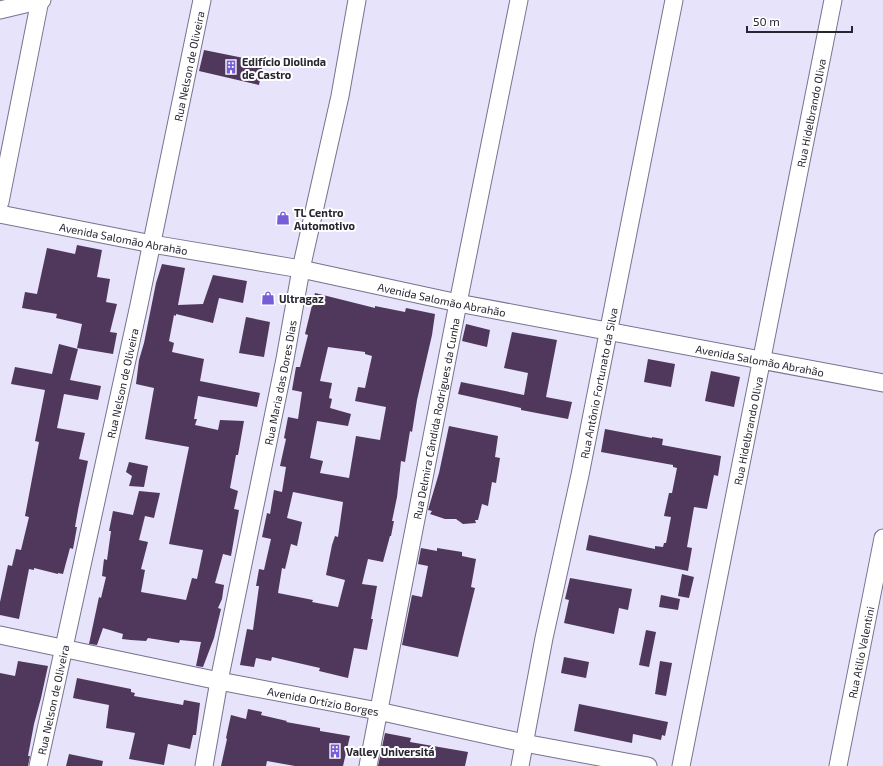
<svg xmlns="http://www.w3.org/2000/svg" width="883" height="766" font-family="'Exo 2',sans-serif">
<style>
.building{fill:#50375c;fill-rule:evenodd}
.lines{fill:none;stroke-linecap:round;stroke-linejoin:round}
.street-casing{stroke:#77738e;stroke-width:19}
.street{stroke:#fff;stroke-width:17}
.labels{text-anchor:middle;dominant-baseline:central;stroke-width:4;stroke-linejoin:round;paint-order:stroke}
.poi-label{font-size:11px;font-weight:bold;fill:#262530;stroke:#fff;text-anchor:start}
.street-label{font-size:11px;fill:#262530;stroke:#fff}
</style>
<rect width="100%" height="100%" fill="#e6e3fb"/>
<!-- building -->
<path class="building" d="M204,50L263,62L259,85L199,71Z
M77,245L102,250L97,277L110,279L106,302L117,304L110,332L117,333L113,354L77,348L82,324L56,318L57,314L22,308L25,292L37,294L47,248L75,254Z
M162,264L185,268L178,305L203,304L213,275L247,281L243,303L219,298L213,323L176,314V316L174,315L169,341L174,343L172,352L204,359L200,381L260,393L257,407L198,396L194,419H197L195,425L218,430L220,420L244,421L238,455H236L230,488L238,491L234,509L239,510L231,556L223,554L215,583L224,585L222,599L218,608L221,609L214,638L203,667L196,666L201,642L180,640L179,643L148,638L146,641L131,640L122,639L123,634L103,628L97,645L89,644L99,597L101,598L106,577L102,576L104,559L107,560L111,531H109L113,511L133,515L139,491L160,493L154,518L145,516L139,540L148,542L141,569L145,570L141,592L186,600L192,578L197,579L203,550L169,544L189,447L145,439L154,388L136,384L139,360L144,343L156,283Z
M315,293L375,308V306L405,312L406,308L435,314L432,335L417,400L412,432L410,431L405,462L401,461L397,497L392,521H394L391,536H390L383,562L368,559L362,584L377,586L371,619H373L367,650L354,648L348,678L319,671L320,668L272,657L271,661L256,658L254,667L240,665L247,629L253,630L259,586H256L259,569L264,570L271,539L262,537L267,513L270,514L274,490L282,492L286,467L280,466L286,439L284,438L288,417L298,419L302,392L292,390L296,367H300L308,335L305,334ZM328,347L365,352V354L372,356L365,388L358,387L355,401L386,407L380,440L356,436L349,478L320,473L323,461L310,458L317,421L348,426L351,414L330,408L332,399L329,398L332,383L320,381ZM293,492L343,502L338,537L335,536L332,545L326,575L345,580L338,607L312,602L313,600L278,593L282,568L285,569L291,544L297,546L302,522L287,518Z
M246,317L270,322L264,357L239,353Z
M466,324L490,330L487,347L462,341Z
M512,332L557,340L546,397L572,402L568,419L521,410V408L458,394L461,382L524,395L528,373L504,368Z
M59,344L78,349L70,380L101,386L98,400L64,394L57,428L85,433L79,459L88,461L78,510L75,527H77L73,549L70,548L63,574L58,573V574L34,568V570L29,569L19,619L0,615V602L8,565L12,566L16,549L21,550L29,517L25,516L39,442L35,441L45,390L11,384L15,367L52,374Z
M648,359L675,364L671,387L644,382Z
M711,371L740,377L734,407L705,401Z
M449,426L498,436L495,457L500,458L496,483L492,482L488,506L482,504L478,520H475L476,523L463,524L456,519H445L430,514L432,511L428,510L439,473Z
M605,429L652,438V437L663,439L662,445L721,456L718,476L714,475L707,509L694,507L687,547L692,548L688,571L586,550L589,535L655,549V546L663,547L664,543H666L671,517L664,516L669,493H672L677,468L673,467V465L601,452Z
M129,462L148,466L144,487L129,486L132,476L126,472Z
M421,548L437,551V548L462,552V556L476,559L471,587L475,588L458,657L402,645L412,595L422,597L428,566L418,564Z
M682,574L694,577L689,598L678,596Z
M570,578L632,589L628,610L619,608L614,634L564,623L569,600L565,599Z
M661,595L680,599L678,610L659,607Z
M646,630L656,632L649,667L639,665Z
M564,657L589,662L586,678L561,673Z
M18,661L48,666L41,698L34,724L28,756H30L28,766H0V673L15,676Z
M660,661L672,663L666,696L655,694Z
M77,678L131,689V692L135,693L134,696L183,705L184,700L200,703L196,735H193L190,749L168,744L164,765L129,759L135,733L106,728L109,705L73,698Z
M579,704L668,722L665,736L662,735L661,740L633,734L632,743L574,731Z
M248,709L262,712L261,715L287,721L286,722L320,728V731L350,736L343,766H295L267,761L266,766H221L227,739L226,738L231,715L246,719Z
M385,733L411,738L410,742L468,752L465,766H378Z
M69,754L103,761L102,766H66Z"/>
<g class="lines">
<!-- street casing -->
<g class="street-casing">
<g id="street">
<path d="M0,10L42,0"/>
<path d="M0,202L40,0"/>
<path id="s1" d="M0,214L152,244L301,269L458,303L883,383"/>
<path id="s2" d="M0,635L219,681L378,711L524,743L648,766"/>
<path id="s3" d="M38,766L139,305L202,0"/>
<path id="s4" d="M204,766L219,681L285,359L301,269L340,96L357,0"/>
<path id="s5" d="M368,766L458,303L519,0"/>
<path id="s6" d="M520,766L544,638L580,475L674,0"/>
<path id="s7" d="M681,766L833,0"/>
<path id="s8" d="M838,766L883,538"/>
</g>
</g>
<!-- street -->
<use href="#street" class="street"/>
</g>
<!-- icons -->
<defs>
<g id="building-bare" transform="scale(1.08)"><path d="M-4-6H4V6H1V3H-1V6H-4ZM-2.5-4.3h1.7v1.8h-1.7ZM.8-4.3h1.7v1.8H.8ZM-2.5-1h1.7V.8h-1.7ZM.8-1h1.7V.8H.8Z" fill="#775dd8" stroke="#fff" stroke-width="2.5" paint-order="stroke"/></g>
<g id="shop-bare" transform="scale(1.08)"><path d="M-5-2.5h2.3a2.7 3.5 0 0 1 5.4 0H5L5.5 6h-11ZM-1.5-2.5h3a1.5 2.3 0 0 0-3 0Z" fill="#775dd8" stroke="#fff" stroke-width="2.5" paint-order="stroke"/></g>
</defs>
<g fill-rule="evenodd">
<use href="#building-bare" x="231" y="67"/>
<use href="#shop-bare" x="283" y="218"/>
<use href="#shop-bare" x="268" y="298"/>
<use href="#building-bare" x="335" y="751"/>
</g>
<g class="labels">
<!-- poi labels -->
<g class="poi-label">
<text x="242" y="61">Edifício Diolinda<tspan x="242" dy="13">de Castro</tspan></text>
<text x="294" y="212">TL Centro<tspan x="294" dy="13">Automotivo</tspan></text>
<text x="279" y="298">Ultragaz</text>
<text x="346" y="751">Valley Universitá</text>
</g>
<!-- street labels -->
<g class="street-label">
<text stroke="none"><textPath href="#s3" startOffset="716">Rua Nelson de Oliveira</textPath></text>
<text stroke="none"><textPath href="#s7" startOffset="666">Rua Hidelbrando Oliva</textPath></text>
<text stroke="none"><textPath href="#s1" startOffset="126">Avenida Salomão Abrahão</textPath></text>
<text stroke="none"><textPath href="#s1" startOffset="450">Avenida Salomão Abrahão</textPath></text>
<text stroke="none"><textPath href="#s1" startOffset="774">Avenida Salomão Abrahão</textPath></text>
<text stroke="none"><textPath href="#s3" startOffset="392">Rua Nelson de Oliveira</textPath></text>
<text stroke="none"><textPath href="#s4" startOffset="391">Rua Maria das Dores Dias</textPath></text>
<text stroke="none"><textPath href="#s6" startOffset="391">Rua Antônio Fortunato da Silva</textPath></text>
<text stroke="none"><textPath href="#s5" startOffset="354">Rua Delmira Cândida Rodrigues da Cunha</textPath></text>
<text stroke="none"><textPath href="#s7" startOffset="342">Rua Hidelbrando Oliva</textPath></text>
<text stroke="none"><textPath href="#s8" startOffset="116">Rua Atilio Valentini</textPath></text>
<text stroke="none"><textPath href="#s3" startOffset="68">Rua Nelson de Oliveira</textPath></text>
<text stroke="none"><textPath href="#s2" startOffset="330">Avenida Ortízio Borges</textPath></text>
</g>
</g>
<!-- scale -->
<path d="M747 26v6h105v-6" fill="none" stroke="#262530" stroke-width="2"/>
<text x="753" y="26" font-size="12" fill="#262530" stroke="#ffffff" stroke-width="3" paint-order="stroke">50 m</text>
</svg>
